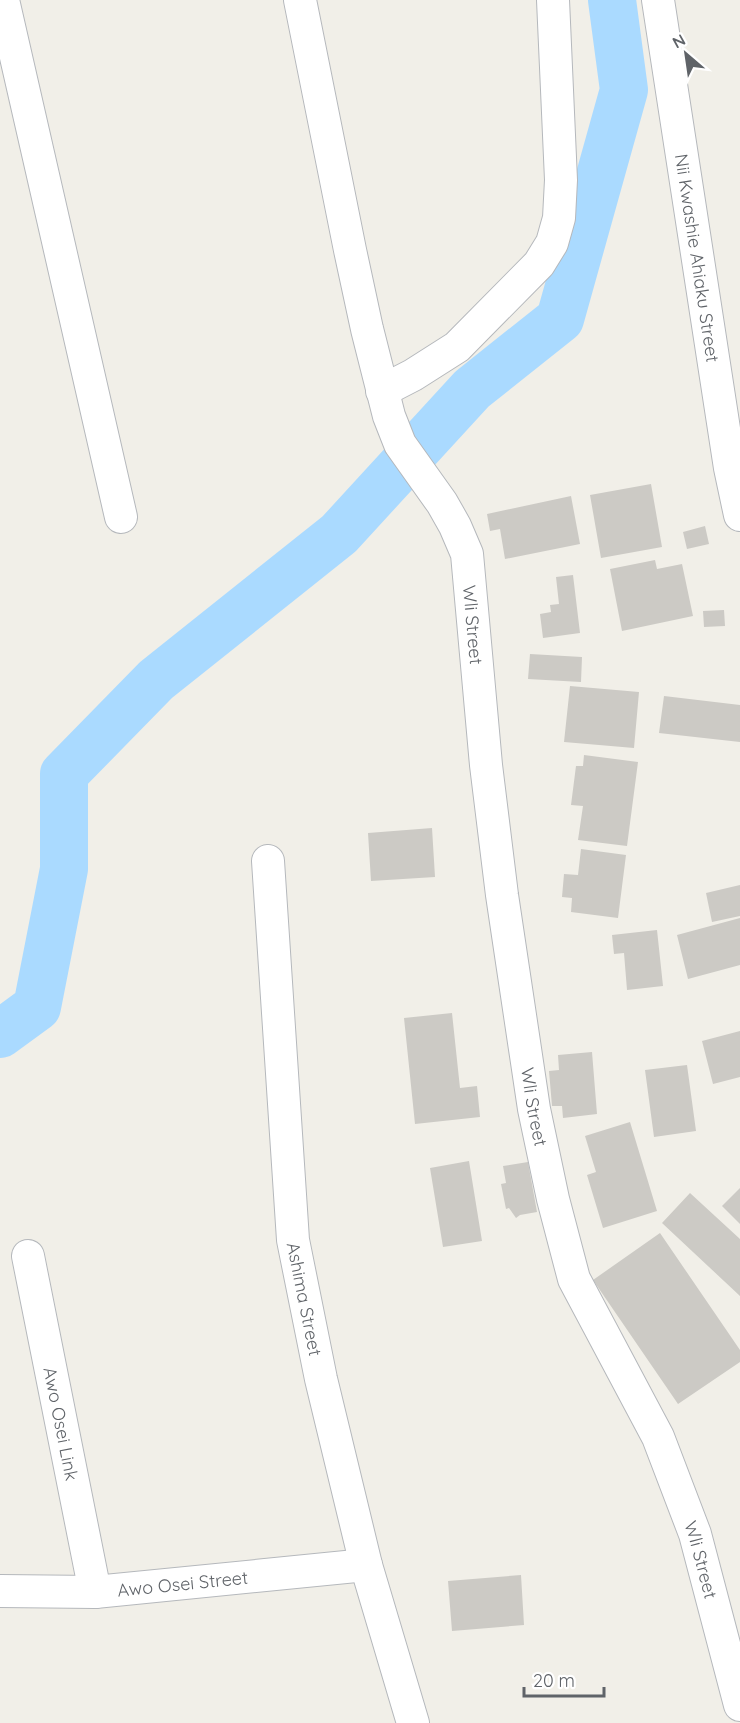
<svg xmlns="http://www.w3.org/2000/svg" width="740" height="1723" font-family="Quicksand,sans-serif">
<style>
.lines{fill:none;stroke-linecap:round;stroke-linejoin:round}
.river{stroke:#aadaff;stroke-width:48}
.building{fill:#cccac5}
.minor-casing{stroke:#b5b8bc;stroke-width:34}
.minor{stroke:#fff;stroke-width:32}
.labels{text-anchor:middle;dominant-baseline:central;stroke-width:5;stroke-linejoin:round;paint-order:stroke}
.street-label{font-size:18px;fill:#5f6368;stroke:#fff}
</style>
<rect width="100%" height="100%" fill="#f1efe8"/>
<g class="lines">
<!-- river -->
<path class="river" d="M0,1034L37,1007L64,869V774L156,680L339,534L472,389L560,319L624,90L612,0"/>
</g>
<!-- building -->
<path class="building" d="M651,484L662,547L601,558L590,495Z
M571,496L580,544L505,559L500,529L490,531L487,514Z
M705,526L709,544L687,549L683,532Z
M655,560L657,569L682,564L693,616L622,631L610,569Z
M573,575L580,633L543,638L540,614L551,612L550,605L559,604L556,577Z
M724,610L725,626L704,627L703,611Z
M530,654L582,657L581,682L528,679Z
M570,686L639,692L634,748L564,742Z
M664,696L740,705V742L659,733Z
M584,755L638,762L627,846L578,840L583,806L571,805L576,766H583Z
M432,828L435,877L371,881L368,833Z
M581,849L626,855L618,918L571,912L572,898L562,897L564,874L578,875Z
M740,885V916L712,922L706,893Z
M740,918V965L688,979L677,935Z
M657,930L663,986L627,990L624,953L614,954L612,935Z
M452,1013L460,1088L477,1086L480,1117L415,1124L404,1018Z
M740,1031V1077L713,1084L702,1041Z
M592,1052L597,1114L563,1118L562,1106H552L549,1071L559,1070L558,1055Z
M687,1065L696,1131L654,1137L645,1070Z
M630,1122L657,1211L603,1228L587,1175L596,1172L585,1136Z
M469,1161L482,1241L443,1247L430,1168Z
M528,1162L537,1212L520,1215L516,1218L509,1208L506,1209L501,1184L506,1183L503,1166Z
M740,1188V1224L722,1206Z
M690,1193L740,1239V1296L662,1223Z
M660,1233L740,1350V1362L678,1404L593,1280Z
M521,1575L524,1625L452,1631L448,1581Z"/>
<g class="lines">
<!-- minor casing -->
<g class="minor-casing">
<g id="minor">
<path d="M3,0L121,517"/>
<path id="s1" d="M300,0L350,250L367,329L389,416L400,444L442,503L455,526L467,554L486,765L502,895L534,1109L553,1199L574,1279L658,1437L695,1534L740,1705"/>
<path id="s2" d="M658,0L730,468L740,515"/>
<path d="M382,391L413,375L457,347L539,264L552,243L559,218L561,180L553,0"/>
<path id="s3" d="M268,861L293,1240L321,1379L366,1565L413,1723"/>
<path id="s4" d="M28,1256L95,1592"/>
<path id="s5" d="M0,1591L95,1592L366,1565"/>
</g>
</g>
<!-- minor -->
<use href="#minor" class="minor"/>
</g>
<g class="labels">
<!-- street labels -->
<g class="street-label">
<text stroke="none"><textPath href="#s2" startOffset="261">Nii Kwashie Ahiaku Street</textPath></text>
<text stroke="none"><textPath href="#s1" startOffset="656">Wli Street</textPath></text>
<text stroke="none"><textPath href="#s1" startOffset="1142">Wli Street</textPath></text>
<text stroke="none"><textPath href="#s3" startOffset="440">Ashima Street</textPath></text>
<text stroke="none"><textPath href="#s4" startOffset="171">Awo Osei Link</textPath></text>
<text stroke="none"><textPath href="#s1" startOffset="1628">Wli Street</textPath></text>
<text stroke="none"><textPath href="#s5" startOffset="183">Awo Osei Street</textPath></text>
</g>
</g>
<!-- north arrow -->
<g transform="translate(686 54) rotate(331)" stroke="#ffffff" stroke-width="4.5" paint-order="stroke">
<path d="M0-4.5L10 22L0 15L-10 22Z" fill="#5f6368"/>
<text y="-9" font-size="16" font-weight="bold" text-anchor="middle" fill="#5f6368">N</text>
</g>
<!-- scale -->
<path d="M524 1687v9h80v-9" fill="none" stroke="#5f6368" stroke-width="3"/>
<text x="533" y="1687" font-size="18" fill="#5f6368" stroke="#ffffff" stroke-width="4.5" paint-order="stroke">20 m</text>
</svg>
